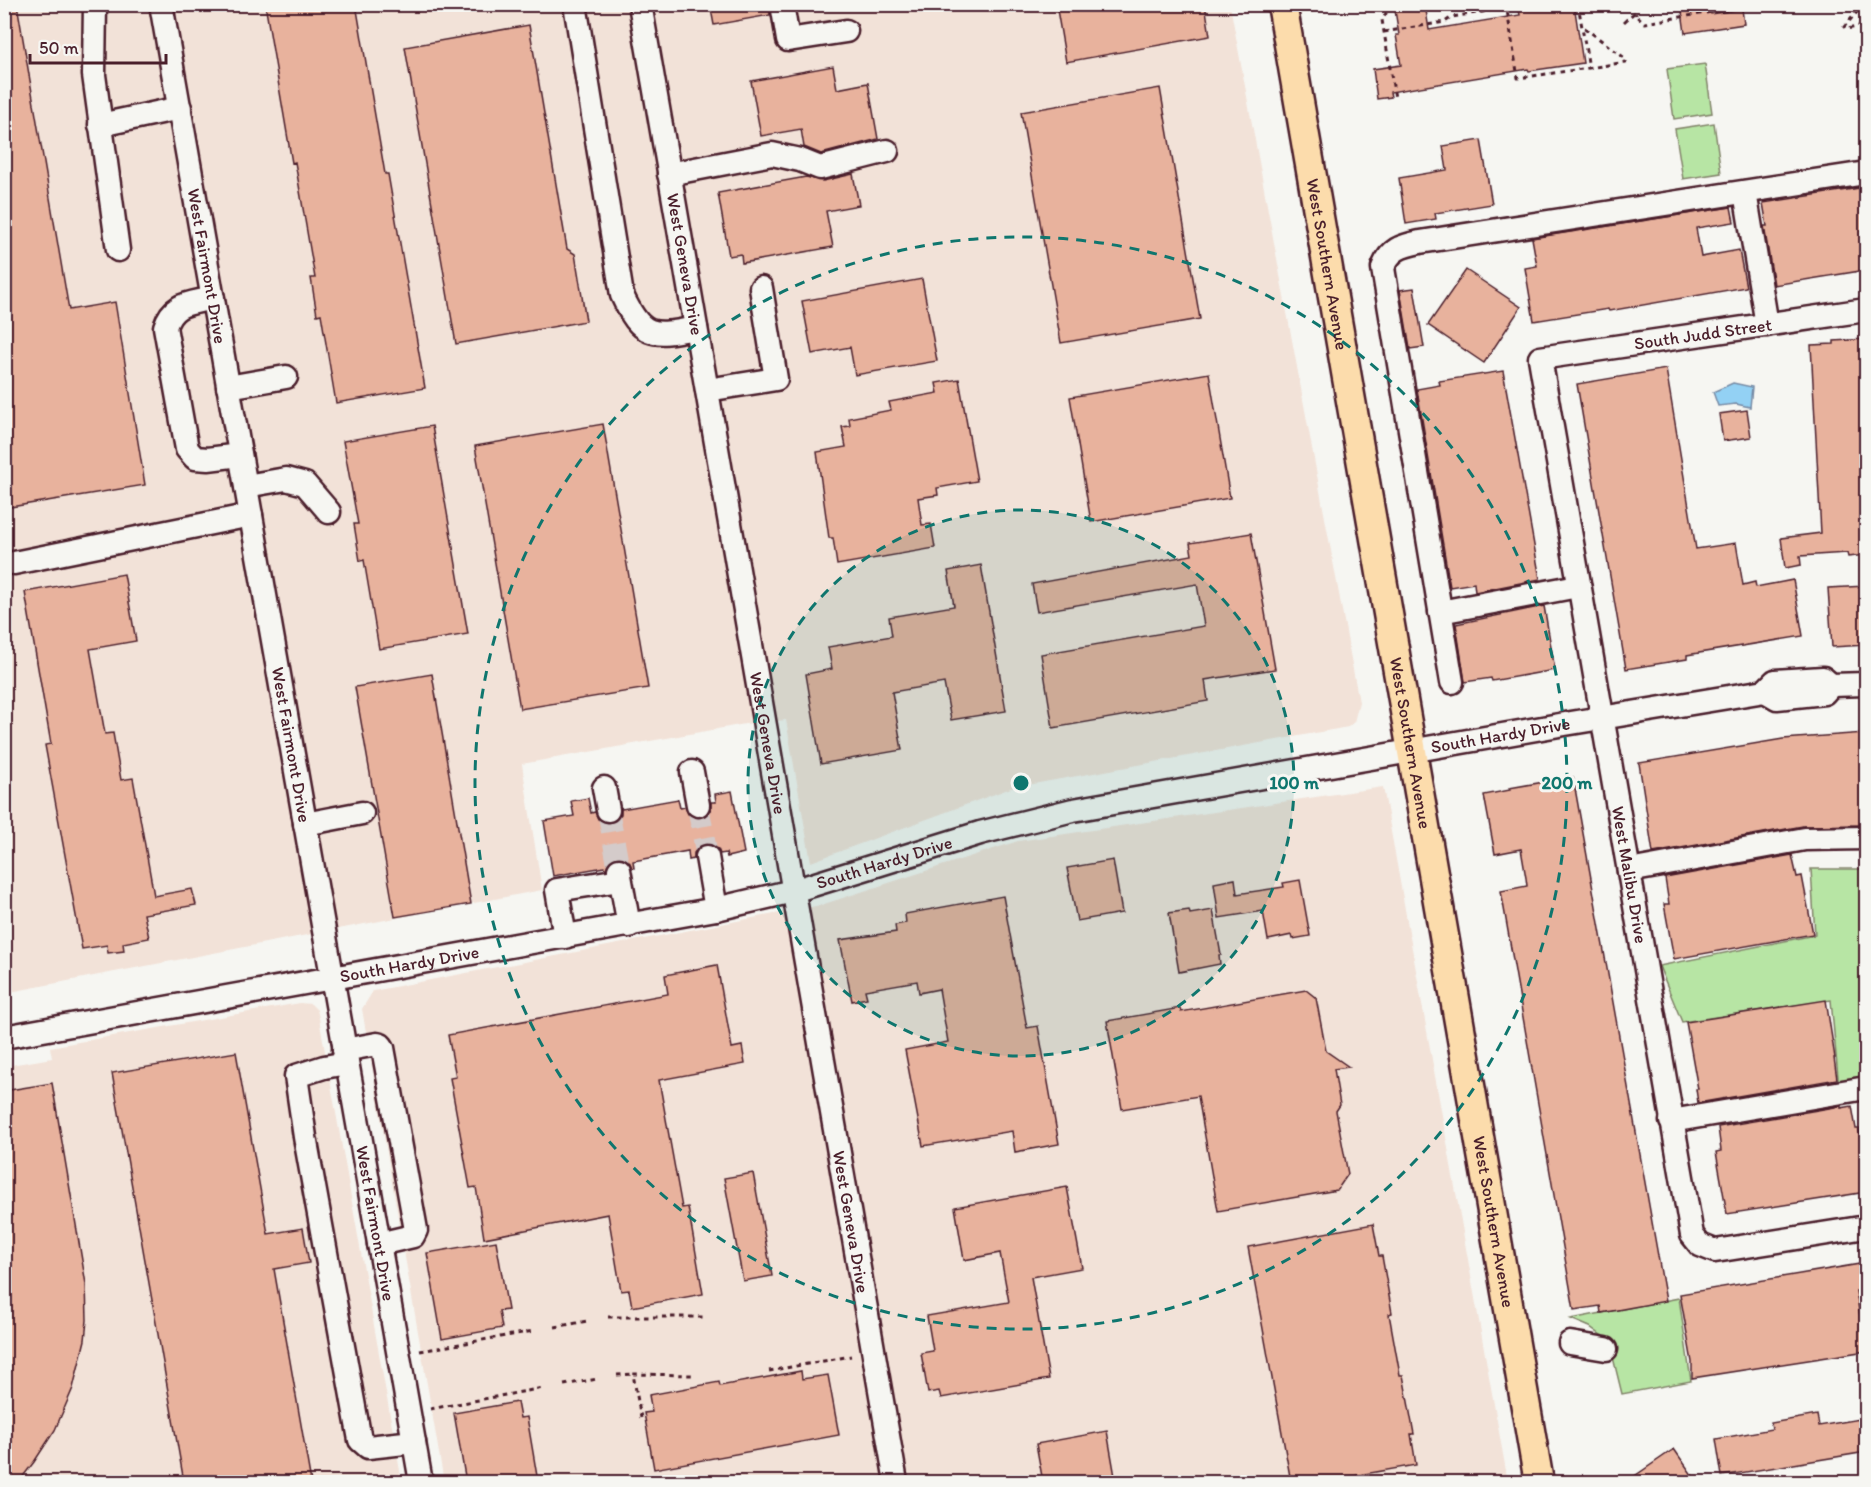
<svg xmlns="http://www.w3.org/2000/svg" width="1871" height="1487" font-family="Itim,sans-serif">
<style>
.built{fill:#f2e2d8}
.green{fill:#b7e5a4;stroke:#808268;stroke-width:1.5}
.water{fill:#93d1f4;stroke:#768aa4;stroke-width:1.5}
.building{fill:#e8b29d;stroke:#4a1f2b;stroke-width:1.5}
.lines{fill:none;stroke-linecap:round;stroke-linejoin:round}
.minor-tunnel{stroke:#d4cbca;stroke-width:22;stroke-dasharray:22 11;stroke-linecap:butt}
.minor-casing{stroke:#4a1f2b;stroke-width:27}
.major-casing{stroke:#4a1f2b;stroke-width:33}
.path{stroke:#4a1f2b;stroke-width:3;stroke-dasharray:4.5 4.5;stroke-linecap:butt}
.minor{stroke:#f6f6f2;stroke-width:22}
.major{stroke:#fcdcac;stroke-width:28}
.ring{fill:none;stroke:#0f766e;stroke-width:3;stroke-dasharray:10 8}
.labels{text-anchor:middle;dominant-baseline:central;stroke-width:6;stroke-linejoin:round;paint-order:stroke}
.street-label{font-size:18px;fill:#4a1f2b;stroke:#f6f6f2}
.centre{fill:#0f766e;stroke:#f6f6f2;stroke-width:3}
.ring-label{font-size:18px;text-anchor:middle;font-weight:bold;fill:#0f766e;stroke:#f6f6f2;stroke-width:6;stroke-linejoin:round;paint-order:stroke}
</style>
<rect width="100%" height="100%" fill="#f6f6f2"/>
<filter id="ink" filterUnits="userSpaceOnUse"><feTurbulence type="fractalNoise" baseFrequency=".0167" numOctaves="2"/><feDisplacementMap in="SourceGraphic" scale="12" xChannelSelector="R" yChannelSelector="G"/><feConvolveMatrix kernelMatrix="1 2 1 2 8 2 1 2 1" color-interpolation-filters="sRGB"/></filter>
<g filter="url(#ink)">
<!-- built -->
<path class="built" d="M5,5H1230L1359,702L1354,722L1348,727L1011,788L811,862L786,720L745,724L522,764L542,890L5,993Z
M1383,787L1508,1482H444L362,1009L373,991L821,905L1018,841Z
M300,1003L311,1004L317,1010L319,1018L402,1482H5V1066L52,1058L50,1047Z"/>
<!-- green -->
<path class="green" d="M1705,64L1712,113L1674,119L1667,69Z
M1714,123L1721,173L1683,179L1675,129Z
M1811,869H1866V1084L1839,1088L1831,1000L1682,1022L1659,966L1815,935Z
M1679,1298L1691,1381L1622,1394L1609,1341L1590,1327L1571,1319Z"/>
<!-- water -->
<path class="water" d="M1733,383L1752,387L1750,407L1736,404L1718,406L1713,392Z"/>
<!-- building -->
<path class="building" d="M4,4H17L69,310L115,302L145,485L4,508Z
M265,4H356L385,174H388L425,388L336,403L321,314L317,315L311,278H315L295,162L292,163Z
M710,4H769L770,15L714,25Z
M1056,4H1205L1210,36L1066,62Z
M1394,4H1425L1429,30L1520,15L1518,4H1574L1583,63L1529,71L1528,69L1390,92L1391,97L1377,99L1373,69L1401,65L1396,35H1399Z
M1681,4H1710L1711,14L1742,9L1744,24L1685,33Z
M529,25L567,249L575,254L586,321L456,344L405,47Z
M833,66L837,89L868,83L878,139L821,154L804,147L801,129L761,136L751,81Z
M1160,88L1200,319L1061,343L1021,112Z
M1481,140L1492,204L1435,213L1436,219L1406,224L1399,178L1447,170L1443,146Z
M853,174L859,205L826,211L833,247L742,263L741,254L729,256L718,193L806,177L823,181Z
M1866,187V202L1861,203L1866,239V270L1774,285L1764,226H1767L1763,203Z
M1731,207L1734,222L1696,228L1701,257L1739,250L1746,287L1609,311L1608,309L1534,321L1525,268L1537,266L1532,238Z
M1466,270L1521,307L1484,363L1428,325Z
M922,279L937,361L855,375L850,347L812,354L802,301Z
M1414,288L1424,347L1410,349L1400,290Z
M1866,339V555L1848,557L1847,553L1800,556L1801,565L1785,568L1781,538L1821,533L1811,345L1834,344V341Z
M1666,369L1696,549L1736,543L1743,585L1755,582L1756,587L1793,580L1803,636L1687,655V659L1626,669L1577,384Z
M1503,371L1540,579L1475,592L1474,583L1450,587L1417,389L1440,385L1439,381Z
M1209,373L1230,498L1091,522L1070,397Z
M959,379L977,481L937,488L938,495L918,498L922,525L931,524L935,548L837,565L833,538H829L817,452L846,447L842,427L850,426L849,418L891,410L889,402L938,393L936,383Z
M1747,410L1751,437L1723,441L1719,414Z
M603,424L648,688L520,709L475,446Z
M432,426L468,634L379,649L364,560L360,561L354,524H358L343,441Z
M1251,533L1275,669L1205,680L1208,701L1053,728L1041,654L1204,626L1197,584L1037,612L1032,584L1192,555L1190,543Z
M981,565L1006,711L951,720L944,683L892,692L902,750L821,764L806,674L832,669L828,647L892,636L889,617L954,606L948,571Z
M124,574L136,641L90,649L105,734L113,733L121,780L133,778L154,896L192,889L196,905L144,914L149,938L123,943L124,951L108,953L107,945L82,949L45,745L51,744L25,592Z
M1866,586V645L1832,647L1828,588Z
M1544,606L1555,670L1492,681L1491,678L1465,682L1456,624Z
M432,674L471,904L395,917L355,687Z
M1865,733L1866,825L1803,826L1653,853L1639,763L1783,739Z
M1573,777L1666,1301L1601,1313L1600,1306L1574,1310L1501,891L1527,886L1526,878L1521,849L1495,854L1484,795L1510,790L1509,788Z
M732,791L744,853L727,857L726,853L720,854L718,849L712,845L705,844L698,847L694,853V859L689,860L688,851L633,861L634,868H632L629,861L623,857H617L610,860L606,869L604,867L553,876L544,821L574,816L571,801L588,798L591,813L595,812L598,819L604,823H611L617,820L621,814V807L622,809L678,799L680,808L685,807L688,814L693,817L700,818L707,815L711,809V802H716L715,794Z
M1792,855L1797,877L1802,876L1813,934L1674,959L1664,904H1669L1665,878Z
M1113,860L1122,913L1077,921L1067,868Z
M1235,879L1237,894L1284,887L1283,883L1300,880L1310,936L1293,939L1292,935L1268,940L1263,911L1219,918L1214,883Z
M1003,896L1027,1028L1038,1026L1059,1144L1015,1152L1012,1131L923,1146L905,1050L948,1042L939,989L919,993L917,981L865,990L867,998L852,1001L840,940L896,932L895,925L906,923L905,914Z
M1189,910L1190,914L1213,910L1221,955H1219L1220,964L1179,972L1169,913Z
M717,965L732,1048L742,1046L745,1064L659,1080L682,1208L688,1207L703,1294L632,1307L629,1290L621,1291L608,1214L484,1238L476,1187L470,1188L450,1078L456,1077L448,1035L668,994L665,975Z
M1306,990L1316,998L1326,1051L1349,1067L1334,1069L1340,1105L1336,1111L1348,1174L1337,1190L1218,1211L1198,1096L1122,1109L1107,1021L1180,1008L1181,1012Z
M1826,1000L1835,1058H1834L1837,1079L1698,1103L1696,1089H1698L1686,1022Z
M236,1052L268,1234L303,1228L309,1263L274,1269L311,1482H184L112,1073Z
M52,1083L86,1284L87,1320L85,1340L73,1388L55,1430L34,1462L21,1479L17,1482H4V1091Z
M1841,1106V1108L1852,1106L1856,1129H1859L1866,1176V1192L1727,1214L1716,1152L1721,1151L1718,1127Z
M753,1173L772,1276L743,1281L724,1178Z
M1067,1187L1082,1268L1031,1277L1049,1379L941,1398L939,1391L928,1393L921,1353L933,1351L927,1316L1009,1302L1000,1253L964,1260L955,1207Z
M1373,1224L1379,1256H1382L1392,1313L1389,1314L1400,1375H1403L1414,1434H1411L1416,1465L1319,1482H1291L1248,1247Z
M496,1241L508,1310L499,1311L502,1328L442,1339L427,1253Z
M1866,1263V1290L1856,1291L1863,1335L1866,1334V1351L1692,1378V1362L1680,1294Z
M801,1371L802,1379L828,1375L839,1435L654,1469L644,1413L652,1412L649,1395L719,1382L720,1386Z
M517,1402L520,1418L527,1417L538,1482H466L454,1413Z
M1817,1415L1819,1426L1866,1418V1452L1722,1476L1716,1439L1772,1429L1771,1423Z
M1107,1431L1116,1482H1043L1036,1444Z
M1674,1449L1697,1482H1626Z"/>
<g class="lines">
<!-- minor-tunnel -->
<path class="minor-tunnel" d="M698,805L707,857
M608,810L619,870"/>
<!-- minor casing -->
<g class="minor-casing">
<g id="minor">
<path d="M95,4L94,75L118,250"/>
<path id="s1" d="M161,4L421,1482"/>
<path d="M575,4L622,295C642,339 653,336 696,328"/>
<path id="s2" d="M640,4L896,1482"/>
<path d="M782,4L788,40L846,31"/>
<path d="M100,125L180,108"/>
<path d="M669,174L772,154L800,160L820,168L887,151"/>
<path d="M1745,192L1767,325"/>
<path d="M213,298C190,304 173,302 165,327L187,449L195,458L208,459L240,455"/>
<path id="s3" d="M1866,310L1540,358L1692,1235L1700,1245L1715,1251L1866,1227"/>
<path d="M228,387L286,377"/>
<path d="M707,390L776,379L761,288"/>
<path d="M246,486L286,479L305,484L329,512"/>
<path d="M14,563L251,515"/>
<path d="M1440,612L1578,586"/>
<path d="M1452,682L1383,268C1390,249 1401,246 1420,242L1866,173"/>
<path d="M1765,691L1777,698L1824,693L1831,685"/>
<path d="M692,772L698,805"/>
<path d="M604,788L608,810"/>
<path d="M305,824L362,813"/>
<path d="M707,857L716,909"/>
<path d="M619,870L629,926"/>
<path d="M1629,871L1805,839L1866,838"/>
<path d="M565,937L557,890L620,880"/>
<path id="s4" d="M4,1037L716,909L793,891L980,833L1073,810L1565,724L1765,691L1775,681L1823,678L1831,685L1866,684"/>
<path d="M344,1050L377,1044L381,1045L383,1048L416,1230L413,1236L379,1244"/>
<path d="M347,1063L324,1067L296,1076L305,1137L360,1440L368,1447L414,1442"/>
<path d="M1671,1121L1866,1088"/>
<path d="M1570,1343L1606,1349"/>
</g>
</g>
<!-- major casing -->
<g class="major-casing">
<g id="major">
<path id="s5" d="M1282,4L1539,1482"/>
</g>
</g>
<!-- path -->
<path class="path" d="M1387,4L1388,10L1382,20L1395,98
M1506,4L1518,78L1589,68
M1578,4L1589,68L1626,62V59L1582,26
M1635,4L1636,15
M1864,4L1844,27L1847,29L1866,25
M1624,22L1634,13L1645,23L1760,4
M1384,32L1445,22L1452,17L1506,8
M608,1317H705
M555,1327L587,1321
M420,1351L534,1331
M769,1371L851,1356
M617,1375L633,1374
M564,1385L597,1379
M430,1409L543,1388
M641,1418L633,1374L693,1375"/>
<!-- minor -->
<use href="#minor" class="minor"/>
<!-- major -->
<use href="#major" class="major"/>
</g>
</g>
<!-- distance rings -->
<circle cx="1021" cy="783" r="273" fill="#0f766e" fill-opacity=".12"/>
<g class="ring">
<circle cx="1021" cy="783" r="273"/>
<circle cx="1021" cy="783" r="546"/>
</g>
<g class="labels">
<!-- street labels -->
<g class="street-label">
<text stroke="none"><textPath href="#s1" startOffset="266">West Fairmont Drive</textPath></text>
<text stroke="none"><textPath href="#s2" startOffset="264">West Geneva Drive</textPath></text>
<text stroke="none"><textPath href="#s5" startOffset="264">West Southern Avenue</textPath></text>
<text transform="translate(1703 334) rotate(-8)">South Judd Street</text>
<text stroke="none"><textPath href="#s4" startOffset="1528">South Hardy Drive</textPath></text>
<text stroke="none"><textPath href="#s1" startOffset="752">West Fairmont Drive</textPath></text>
<text stroke="none"><textPath href="#s2" startOffset="750">West Geneva Drive</textPath></text>
<text stroke="none"><textPath href="#s5" startOffset="750">West Southern Avenue</textPath></text>
<text stroke="none"><textPath href="#s4" startOffset="898">South Hardy Drive</textPath></text>
<text stroke="none"><textPath href="#s3" startOffset="854">West Malibu Drive</textPath></text>
<text stroke="none"><textPath href="#s4" startOffset="412">South Hardy Drive</textPath></text>
<text stroke="none"><textPath href="#s1" startOffset="1238">West Fairmont Drive</textPath></text>
<text stroke="none"><textPath href="#s2" startOffset="1236">West Geneva Drive</textPath></text>
<text stroke="none"><textPath href="#s5" startOffset="1236">West Southern Avenue</textPath></text>
</g>
</g>
<circle cx="1021" cy="783" r="9" class="centre"/>
<g class="ring-label">
<text x="1294" y="789">100 m</text>
<text x="1567" y="789">200 m</text>
</g>
<!-- margin -->
<rect width="1871" height="1487" fill="none" stroke="#f6f6f2" stroke-width="24"/>
<rect x="12" y="12" width="1847" height="1463" fill="none" stroke="#4a1f2b" stroke-width="2" filter="url(#ink)"/>
<!-- scale -->
<path d="M30 54v9h136v-9" fill="none" stroke="#4a1f2b" stroke-width="3"/>
<text x="39" y="54" font-size="18" fill="#4a1f2b" stroke="#f6f6f2" stroke-width="4.5" paint-order="stroke">50 m</text>
</svg>
